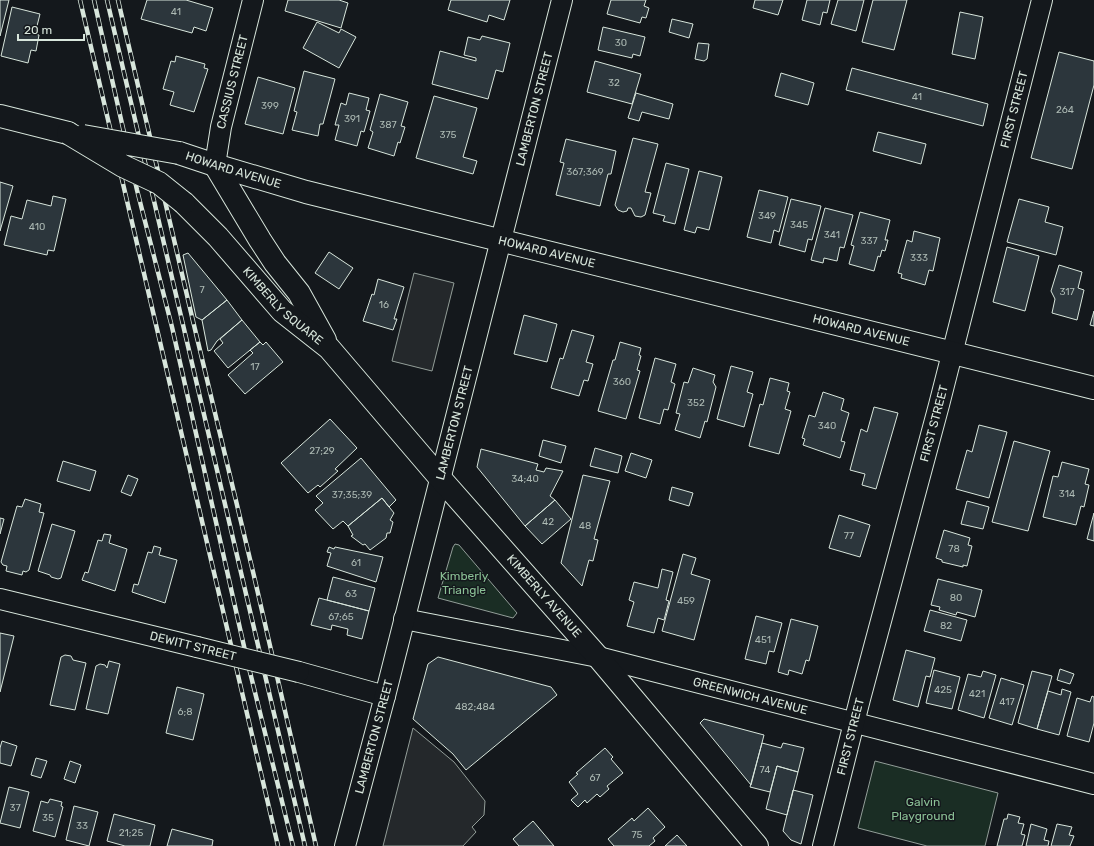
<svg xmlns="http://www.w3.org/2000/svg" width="1094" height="846" font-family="Rubik,sans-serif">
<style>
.green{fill:#1a2d24;stroke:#939e99}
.parking{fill:#24282b;stroke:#939e99}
.building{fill:#2c363c;stroke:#d8e6dc}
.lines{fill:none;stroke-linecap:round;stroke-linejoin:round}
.street-casing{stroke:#d8e6dc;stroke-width:22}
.secondary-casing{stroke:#d8e6dc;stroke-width:24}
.street{stroke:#14181c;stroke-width:20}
.secondary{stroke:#14181c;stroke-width:22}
.rail-casing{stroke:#d8e6dc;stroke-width:4.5}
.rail{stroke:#14181c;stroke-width:3;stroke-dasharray:9;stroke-linecap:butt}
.street-bridge-casing{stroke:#d8e6dc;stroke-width:22;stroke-linecap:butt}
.secondary-bridge-casing{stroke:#d8e6dc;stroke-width:24;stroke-linecap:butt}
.street-bridge{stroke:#14181c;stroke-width:20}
.secondary-bridge{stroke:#14181c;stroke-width:22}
.labels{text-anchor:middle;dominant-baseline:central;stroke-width:3;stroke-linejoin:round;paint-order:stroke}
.number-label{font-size:10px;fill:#adbab4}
.street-label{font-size:12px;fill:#d8e6dc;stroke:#14181c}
.park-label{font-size:12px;fill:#8ac095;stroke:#14181c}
</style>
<rect width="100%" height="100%" fill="#14181c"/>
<!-- green -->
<path class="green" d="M455,544L459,545L517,613L513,618L438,598L453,547Z
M875,761L998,793L985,846H927L858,828Z"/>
<!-- parking -->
<path class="parking" d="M414,273L454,283L432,371L392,361Z
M413,728L454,762L485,801L484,815L472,827L476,832L463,846H383Z"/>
<!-- building -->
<path class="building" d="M0,0H9L0,36Z
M147,0H186L213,8L206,31L194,27L192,33L141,19Z
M288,0H339L348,3L341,28L285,11Z
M451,0H510L504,20L489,15L487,22L448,10Z
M611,0H646L644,6L649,8L646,18L642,17L640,23L607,14Z
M755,0H783L778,15L753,8Z
M807,0H830L827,13L823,12L820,25L802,20Z
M838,0H864L856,31L831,24Z
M873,0H907L894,50L862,42Z
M12,7L40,14L35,34L39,35L36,51L31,50L28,63L1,56Z
M960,12L983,17L975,59L952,54Z
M672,19L693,24L689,38L669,32Z
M317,22L339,33L341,29L356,37L339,68L303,48Z
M603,27L645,37L640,56L633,54L632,58L598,50Z
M482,36L510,43L503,72L496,70L488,99L432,84L440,51L476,61V58L464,55L468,37L480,40Z
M698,43L709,44L707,59L704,61L695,59Z
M1059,52L1094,61V85L1072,169L1031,158Z
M176,56L205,64L204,68L208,69L194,112L170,105L174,92L163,89L171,61L175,62Z
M595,61L641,74L632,104L587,92Z
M852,68L988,104L983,126L846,90Z
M304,71L335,79L323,124H320L318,136L292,130L297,112L294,111Z
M781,73L814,83L808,105L775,96Z
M258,77L295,88L283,134L245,124Z
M349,93L369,98L366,110L370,111L364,132L361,131L357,146L335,140L339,125H335L341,103L346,105Z
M636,93L673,104L669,119L642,112L639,121L628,118Z
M380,94L408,102L401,126L405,127L400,143L398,142L394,156L368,148L373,132L370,130Z
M434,96L477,108L463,157L477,161L473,174L416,158Z
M878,132L926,144L921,164L873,151Z
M633,138L658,144L645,192L651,193L645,215L641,217L635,216L631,208H628L627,211L623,212L618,210L615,205Z
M566,139L616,151L611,174H608L600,206L556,195L564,163L560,162Z
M666,163L689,169L675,224L663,221L665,216L653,213Z
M699,171L722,177L709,230L697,227L695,233L684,230Z
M0,182L13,186L0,231Z
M759,190L788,197L779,232L774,230L771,243L747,237Z
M53,196L66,199L54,251L48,250L47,255L4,245L11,216L22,219L27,200L51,206Z
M791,199L821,206L812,240L808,239L805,252L779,245Z
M1019,199L1049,207L1045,222L1063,227L1056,255L1007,242Z
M825,208L853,215L844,248L840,247L837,261L824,258L823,263L811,260Z
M860,212L890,220L885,240H888L885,251L882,250L880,257L878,256L874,271L849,264L854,246L851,245Z
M914,231L940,238L933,271L929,270L925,285L901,278L902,274L898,273L907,240L912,242Z
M1007,247L1039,256L1025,311L993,302Z
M329,252L353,268L339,289L315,273Z
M188,253L227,300L202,320L196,317L183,255Z
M1059,265L1082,272L1078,288L1084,290L1077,320L1052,313L1055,299L1051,291Z
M378,279L404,287L394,319H397L393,330L363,321L372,294L374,295Z
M227,300L242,320L217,341L211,350L208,351L202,320Z
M1094,311V326L1090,325Z
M524,315L557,324L547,362L514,354Z
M242,320L260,342L228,368L214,351L223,343L220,339Z
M572,330L594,336L586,362L593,364L588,381L584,380L579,396L551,388L560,358L563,359Z
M260,342L263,345L266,342L283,362L245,394L228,375L253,353L250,350Z
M620,342L641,348L639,355L641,356L637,370L640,371L626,419L598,411L613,360H615Z
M655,358L676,364L671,382L675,384L668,410L664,409L660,424L639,418Z
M731,366L753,372L747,392L753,394L744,427L717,419Z
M693,368L715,375L713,382L716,387L707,422L705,421L700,438L675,430L680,414L676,413L684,382L688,383Z
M770,378L789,383L787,391L790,392L785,409L791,411L779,454L749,446L760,404L763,405Z
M823,392L844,399L841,410L849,413L841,441L845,442L840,458L803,445L805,439L802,438L809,415L815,417Z
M874,407L898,413L876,489L862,485L865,474L850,470L861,429L867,432Z
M330,419L357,448L335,469L338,471L320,487L318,485L308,493L281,463Z
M979,425L1007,432L989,498L956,489L967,450L972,452Z
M543,440L566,446L561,463L539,456Z
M1014,441L1050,451L1028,531L992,522Z
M595,448L622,456L618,473L590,466Z
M481,449L538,464L536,470L544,472L546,468L563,471L550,496L555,500L525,526L477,467Z
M631,453L652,460L646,478L625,471Z
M361,458L396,500L389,507L382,498L348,526L343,521L333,529L315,510L323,503L316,496Z
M63,461L96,471L90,491L57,481Z
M1062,462L1089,469L1085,484L1089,485L1084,507L1081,506L1076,525L1043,517L1053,476L1058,477Z
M128,475L138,479L131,496L121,492Z
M583,475L610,481L594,539L598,540L593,561L589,560L582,586L561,563Z
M672,487L693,493L689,506L669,500Z
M382,498L394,513L390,520L393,522L390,533H387L386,538L370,550L365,544L363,545L351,536L353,535L348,526Z
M25,499L41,504L39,512L44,513L29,570L26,572L23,571L22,575L6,571L7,566L3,565L1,562L17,506L22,507Z
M555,500L571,519L542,544L525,526Z
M967,501L989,507L983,529L961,524Z
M1094,513V541L1087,539Z
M839,515L870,525L860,557L829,548Z
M0,518L4,519L0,534Z
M52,524L75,531L61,578L58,579L51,577L50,575L38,571Z
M944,530L970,538L968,545L972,546L967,566L963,565V567L942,562V560L936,558Z
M104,534L111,535L109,543L127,549L115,591L82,580L85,572L88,573L98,540L102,541Z
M154,546L161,548L159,555L177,560L165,603L132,592L134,584L138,585L148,552L152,553Z
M329,547L334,549L335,547L383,557L376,582L327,566L331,553L327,552Z
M683,554L696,558L691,574L710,580L694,640L662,631Z
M662,569L673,572L666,600L669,601L664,620L658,618L654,633L627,626L634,602L629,600L634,582L658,588Z
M333,577L375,588L369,611L327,600Z
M938,579L982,590L975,617L957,612L956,615L939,610L940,607L931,605Z
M319,598L369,611L362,639L347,635L348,629L332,625L331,630L311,625Z
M930,610L967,620L961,641L924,631Z
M756,616L782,623L774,652L769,651L766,664L745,659Z
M791,619L818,626L809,661L806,660L802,674L789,670L788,675L778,672Z
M0,633L14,636L0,692Z
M906,650L935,658L930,677L926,676L918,707L893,700Z
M65,655L71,656L73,660L86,663L75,710L50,705L61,657Z
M438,657L551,687L557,695L466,770L453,754L413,719L428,664Z
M109,661L120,664L108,714L86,709L96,666L100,664L105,665L107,668Z
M1060,669L1074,674L1070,684L1057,680Z
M934,670L960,677L952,709L926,703Z
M983,671L996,675L984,718L958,710L968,674L981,677Z
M1032,671L1052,676L1037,729L1018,723Z
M1001,678L1024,685L1012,725L989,718Z
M177,687L204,694L193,740L166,733Z
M1062,689L1071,692L1059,735L1037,729L1048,691L1061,695Z
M1092,696L1094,697V723L1089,742L1067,736L1077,698L1090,702Z
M704,719L764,735L751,785L700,723Z
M2,741L17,746L11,766L0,763V748Z
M762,743L781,748L783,743L804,748L798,772L777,766L770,792L750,787Z
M605,748L613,757L611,759L623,773L607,786L609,789L600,797L597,794L587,803L585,800L578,807L571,800L578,794L569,782L578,774L576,773Z
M36,758L47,761L41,778L31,775Z
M70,761L81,765L75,783L64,779Z
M777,766L798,772L787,815L766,809Z
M9,787L29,792L20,828L0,823Z
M793,790L813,795L801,844L791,840L783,831Z
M50,799L62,802L61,806L63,807L55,837L33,831L41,801L48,803Z
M74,806L98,812L89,846L66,840Z
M648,808L665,827L653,838L655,841L649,846H614L608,839L632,818L634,821Z
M114,814L155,825L150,846H125L107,841Z
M1008,814L1020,817L1018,823L1024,824L1021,834L1025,835L1022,846H997L1004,819H1007Z
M533,821L554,846H519L513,839Z
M1031,824L1047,829L1044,840L1049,841L1048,846H1026Z
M1057,824L1072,827L1069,835L1074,836L1070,846H1051Z
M172,829L213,840L212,846H167Z
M677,835L687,846H665Z"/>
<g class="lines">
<!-- street casing -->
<g class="street-casing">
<g id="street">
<path id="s1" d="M215,165L221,127L253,0"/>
<path d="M0,599L197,647"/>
<path id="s2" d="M404,619L598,657L1094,784"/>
<path d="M299,672L385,696"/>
<path id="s3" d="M345,846L385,696L562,0"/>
<path id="s4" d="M823,846L860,699L939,405L1042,0"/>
</g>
</g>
<!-- secondary casing -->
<g class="secondary-casing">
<g id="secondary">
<path d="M0,116L68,133"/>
<path id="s5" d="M179,153L215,165L306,192L1094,388"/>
<path d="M215,165L260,240L275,263L299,293L325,340"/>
<path id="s6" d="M184,203L218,237L282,311L329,348L440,478L598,657L757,846"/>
</g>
</g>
<!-- street -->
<use href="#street" class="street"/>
<!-- secondary -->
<use href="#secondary" class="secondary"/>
<!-- rail casing -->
<g class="rail-casing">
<path id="rail" d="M80,0L278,846
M94,0L137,190L172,327L248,664L293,846
M107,0L305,846
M118,0L193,321L254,576L316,846"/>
</g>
<!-- rail -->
<use href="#rail" class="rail"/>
<!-- street-bridge casing -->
<g class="street-bridge-casing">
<path id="street-bridge" d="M197,647L299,672"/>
</g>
<!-- secondary-bridge casing -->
<g class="secondary-bridge-casing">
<path id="secondary-bridge" d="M68,133L123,166L159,183L184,203
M83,136L179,153"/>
</g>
<!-- street-bridge -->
<use href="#street-bridge" class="street-bridge"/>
<!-- secondary-bridge -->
<use href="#secondary-bridge" class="secondary-bridge"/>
</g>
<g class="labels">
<!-- number labels -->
<g class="number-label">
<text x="176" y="12">41</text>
<text x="621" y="43">30</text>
<text x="614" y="83">32</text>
<text x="917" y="97">41</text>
<text x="270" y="106">399</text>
<text x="1065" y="110">264</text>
<text x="352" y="119">391</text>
<text x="388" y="125">387</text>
<text x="448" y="135">375</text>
<text x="585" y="172">367;369</text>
<text x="767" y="216">349</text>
<text x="799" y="225">345</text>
<text x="37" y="227">410</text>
<text x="832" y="235">341</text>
<text x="869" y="241">337</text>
<text x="919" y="258">333</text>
<text x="202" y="290">7</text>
<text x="1067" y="292">317</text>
<text x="384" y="305">16</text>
<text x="255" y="367">17</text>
<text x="622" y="382">360</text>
<text x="696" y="403">352</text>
<text x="827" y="426">340</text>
<text x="322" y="451">27;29</text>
<text x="525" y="479">34;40</text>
<text x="1067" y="494">314</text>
<text x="352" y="495">37;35;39</text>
<text x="548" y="522">42</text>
<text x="585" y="526">48</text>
<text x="849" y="536">77</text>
<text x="954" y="549">78</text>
<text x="356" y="563">61</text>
<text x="351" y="594">63</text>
<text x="956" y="598">80</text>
<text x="686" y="601">459</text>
<text x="341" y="617">67;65</text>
<text x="946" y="626">82</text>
<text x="763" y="640">451</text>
<text x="943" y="690">425</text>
<text x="977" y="694">421</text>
<text x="1007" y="702">417</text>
<text x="475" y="707">482;484</text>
<text x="185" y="712">6;8</text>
<text x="765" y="770">74</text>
<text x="595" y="778">67</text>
<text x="15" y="808">37</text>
<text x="48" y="818">35</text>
<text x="82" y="826">33</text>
<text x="131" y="833">21;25</text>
<text x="637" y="835">75</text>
</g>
<!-- street labels -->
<g class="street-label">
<text stroke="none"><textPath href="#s1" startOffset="85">CASSIUS STREET</textPath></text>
<text stroke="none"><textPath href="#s3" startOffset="761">LAMBERTON STREET</textPath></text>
<text stroke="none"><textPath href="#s4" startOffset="761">FIRST STREET</textPath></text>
<text stroke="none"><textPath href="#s5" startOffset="57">HOWARD AVENUE</textPath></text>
<text stroke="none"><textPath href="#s5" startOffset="381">HOWARD AVENUE</textPath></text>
<text stroke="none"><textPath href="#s6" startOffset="143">KIMBERLY SQUARE</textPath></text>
<text stroke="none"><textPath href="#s5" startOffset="705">HOWARD AVENUE</textPath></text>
<text stroke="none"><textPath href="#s3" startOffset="437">LAMBERTON STREET</textPath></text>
<text stroke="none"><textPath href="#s4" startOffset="437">FIRST STREET</textPath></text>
<text stroke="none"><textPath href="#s6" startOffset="534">KIMBERLY AVENUE</textPath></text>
<text transform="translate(193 646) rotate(14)">DEWITT STREET</text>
<text stroke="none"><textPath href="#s2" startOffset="355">GREENWICH AVENUE</textPath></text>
<text stroke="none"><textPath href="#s3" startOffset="113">LAMBERTON STREET</textPath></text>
<text stroke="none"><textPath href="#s4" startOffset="113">FIRST STREET</textPath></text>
</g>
<!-- park labels -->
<g class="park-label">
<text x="464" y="576">Kimberly<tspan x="464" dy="14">Triangle</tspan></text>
<text x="923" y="802">Galvin<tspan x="923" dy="14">Playground</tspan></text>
</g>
</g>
<!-- scale -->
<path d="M18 34v6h66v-6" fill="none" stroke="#d8e6dc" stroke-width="2"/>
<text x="24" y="34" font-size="12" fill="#d8e6dc" stroke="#14181c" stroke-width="3" paint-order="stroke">20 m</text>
</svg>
